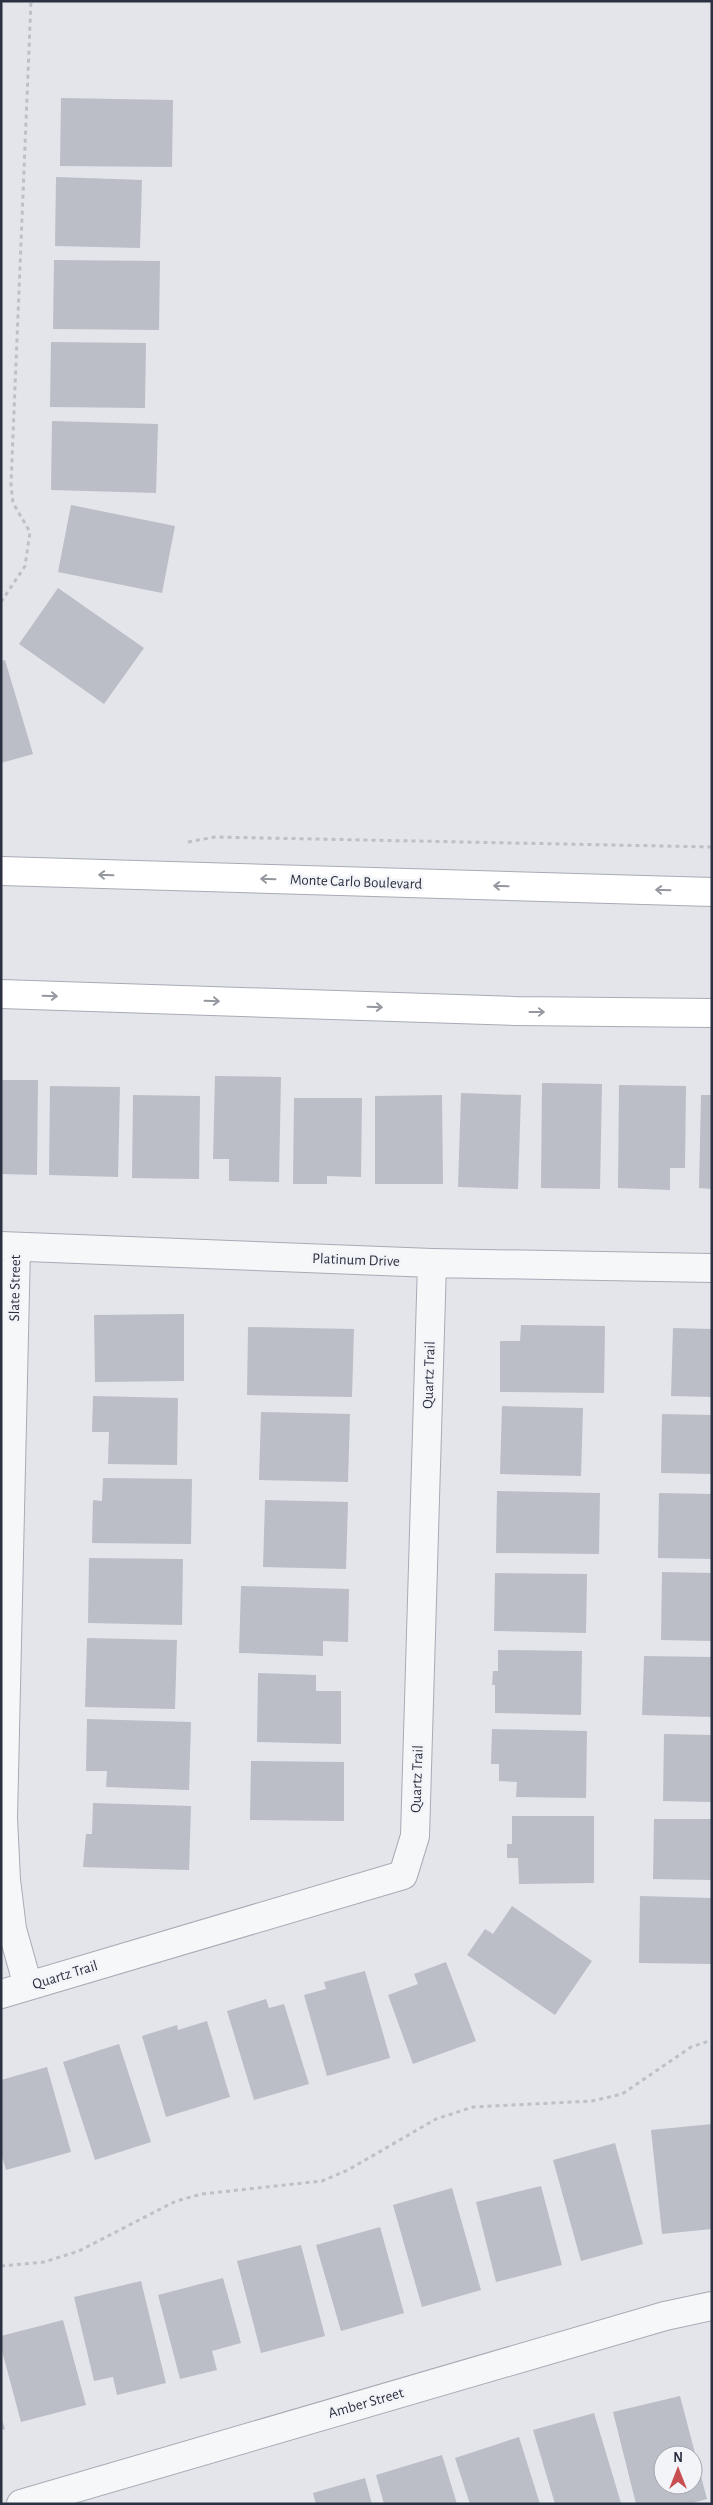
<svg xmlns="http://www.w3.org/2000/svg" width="713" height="2505" font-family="'Alegreya Sans',sans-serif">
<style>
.building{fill:#bbbec7;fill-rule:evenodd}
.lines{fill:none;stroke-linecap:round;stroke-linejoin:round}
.street-casing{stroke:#a8abb5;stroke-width:30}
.secondary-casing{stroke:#a8abb5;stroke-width:30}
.path{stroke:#bdc0c6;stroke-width:3;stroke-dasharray:4 4;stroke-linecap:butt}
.street{stroke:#f6f7f9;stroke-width:28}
.secondary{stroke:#fff;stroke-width:28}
.oneway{stroke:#9698a0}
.labels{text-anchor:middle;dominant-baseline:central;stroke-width:5;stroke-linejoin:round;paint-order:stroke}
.street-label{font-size:15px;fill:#2c3142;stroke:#f3f4f8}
</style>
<rect width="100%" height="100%" fill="#e3e5eb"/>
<!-- building -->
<path class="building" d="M61,98L173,100L172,167L60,166Z
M56,177L142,180L140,248L55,246Z
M54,260L160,261L159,330L53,329Z
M51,342L146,343L145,408L50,407Z
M52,421L158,424L156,493L51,490Z
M71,505L175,526L162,593L58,572Z
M58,588L144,648L104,704L19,644Z
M5,660L33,754L1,763V661Z
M215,1076L281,1077L279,1182L229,1181V1159H213Z
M1,1080H38L37,1175L1,1174Z
M542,1083L602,1084L600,1189L541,1188Z
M619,1085L686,1086L685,1168H670V1190L618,1188Z
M50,1086L120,1087L118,1177L49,1175Z
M461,1093L521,1095L518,1189L458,1187Z
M133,1095L200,1096L199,1179L132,1178Z
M442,1095L443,1184H375V1096Z
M701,1095H712V1189L699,1188Z
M294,1098H362L361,1177L327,1176V1184H293Z
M184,1314V1381L95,1382L94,1315Z
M521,1325L605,1326L604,1393L500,1392V1341H520Z
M248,1327L354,1329L352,1397L247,1395Z
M673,1328L712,1329V1397L671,1396Z
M93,1396L178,1398L177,1465L108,1464L109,1432H92Z
M502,1406L583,1408L581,1476L500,1474Z
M261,1412L350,1414L348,1482L259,1480Z
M662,1414L712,1415V1474L661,1473Z
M103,1478L192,1479L191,1544L92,1543L93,1500L102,1501Z
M497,1491L600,1493L599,1554L496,1553Z
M659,1493L712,1494V1559L658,1558Z
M265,1500L348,1502L346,1569L263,1567Z
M89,1558L183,1559L182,1625L88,1623Z
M662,1572L712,1573V1641L661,1640Z
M495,1573L587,1574L586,1633L494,1631Z
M241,1586L349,1589L348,1642L323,1641V1656L239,1653Z
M87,1638L177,1640L175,1709L85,1707Z
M498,1650L582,1651L581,1715L495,1713V1685H492L493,1671H498Z
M644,1656L712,1657V1717L642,1715Z
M258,1673L316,1675V1691H341V1744L257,1742Z
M87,1719L191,1722L189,1790L106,1787L107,1771H86Z
M492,1729L587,1731L586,1798L516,1797L517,1782L499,1781V1764H491Z
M664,1734L712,1735V1802L663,1801Z
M251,1761L344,1762V1821L250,1820Z
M93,1803L191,1806L189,1870L83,1867L86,1834H92Z
M512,1816H594V1883L519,1884L518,1858H507V1844H512Z
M654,1819H712V1880L653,1879Z
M640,1896L712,1898V1964L639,1963Z
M512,1906L592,1961L555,2015L467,1955L485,1929L493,1934Z
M446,1962L476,2041L413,2064L388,1995L418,1984L414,1974Z
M365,1971L390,2058L327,2076L304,1995L326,1989L324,1982Z
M266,1999L269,2008L284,2004L309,2084L254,2100L227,2011Z
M207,2021L230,2097L166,2117L142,2036L177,2025L178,2030Z
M119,2044L151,2142L95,2160L63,2062Z
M47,2067L71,2152L6,2170L1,2153V2080Z
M712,2124V2229L662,2234L651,2130Z
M615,2143L643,2244L581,2261L553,2160Z
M541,2186L562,2265L496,2282L476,2202Z
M452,2188L481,2290L422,2307L393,2205Z
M380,2227L404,2313L341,2331L316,2245Z
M301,2245L325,2336L261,2353L237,2261Z
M223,2278L241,2343L212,2351L217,2370L180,2379L158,2295Z
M141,2281L166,2383L117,2395L113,2377L94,2381L74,2297Z
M63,2320L86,2405L21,2422L1,2347V2336Z
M680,2396L707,2499L689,2504H636L613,2412ZM663,2455H693V2485H663Z
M594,2413L621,2503L555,2504L533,2430Z
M1,2417L5,2429L1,2430Z
M519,2437L540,2504H470L455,2458Z
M442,2455L457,2504H384L376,2475Z
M365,2478L372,2504H316L313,2493Z"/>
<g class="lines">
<!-- street casing -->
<g class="street-casing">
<path id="street" d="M1,1246L432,1263L712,1268
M16,1247L3,1818L6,1880L12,1929L28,1986
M1,1994L403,1875L415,1836L432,1263
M21,2504L665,2316L712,2306"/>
</g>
<!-- secondary casing -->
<g class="secondary-casing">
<path id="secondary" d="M1,871L712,892
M1,994L515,1011L712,1013"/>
</g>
<!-- path -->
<path class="path" d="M1,602L25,566L30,532L13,503L11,484L31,1
M188,842L215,837L712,847
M1,2266L44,2262L79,2251L176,2201L202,2194L322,2181L348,2170L436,2119L473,2107L592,2101L622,2094L691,2047L712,2040"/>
<!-- street -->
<use href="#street" class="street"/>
<!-- secondary -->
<use href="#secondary" class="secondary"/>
</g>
<!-- one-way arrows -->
<defs><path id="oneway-shaft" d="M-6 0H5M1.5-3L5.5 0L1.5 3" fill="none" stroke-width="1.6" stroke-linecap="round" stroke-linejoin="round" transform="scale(1.25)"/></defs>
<g class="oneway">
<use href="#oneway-shaft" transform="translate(106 875) rotate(-178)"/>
<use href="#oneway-shaft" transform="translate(268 879) rotate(-178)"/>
<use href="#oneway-shaft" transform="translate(501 886) rotate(-178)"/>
<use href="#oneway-shaft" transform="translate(663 890) rotate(-178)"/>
<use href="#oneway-shaft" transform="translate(50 996) rotate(2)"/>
<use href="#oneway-shaft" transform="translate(212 1001) rotate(2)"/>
<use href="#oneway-shaft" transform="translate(375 1007) rotate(2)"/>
<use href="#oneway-shaft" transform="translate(537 1012)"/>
</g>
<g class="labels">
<!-- street labels -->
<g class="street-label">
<text transform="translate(356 882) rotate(2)">Monte Carlo Boulevard</text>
<text transform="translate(356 1260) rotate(2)">Platinum Drive</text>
<text transform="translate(15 1288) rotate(-89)">Slate Street</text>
<text transform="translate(429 1375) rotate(-88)">Quartz Trail</text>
<text transform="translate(417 1779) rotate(-88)">Quartz Trail</text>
<text transform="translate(65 1975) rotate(-17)">Quartz Trail</text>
<text transform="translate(366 2403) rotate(-16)">Amber Street</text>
</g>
</g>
<!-- border -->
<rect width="713" height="2505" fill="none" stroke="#2c3142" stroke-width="5"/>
<!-- north arrow -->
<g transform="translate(678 2470)"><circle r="24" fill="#f3f4f8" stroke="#a3a6af"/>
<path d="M0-4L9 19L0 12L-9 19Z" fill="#c84f51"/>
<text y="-8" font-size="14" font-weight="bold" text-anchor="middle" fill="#2c3142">N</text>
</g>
</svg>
